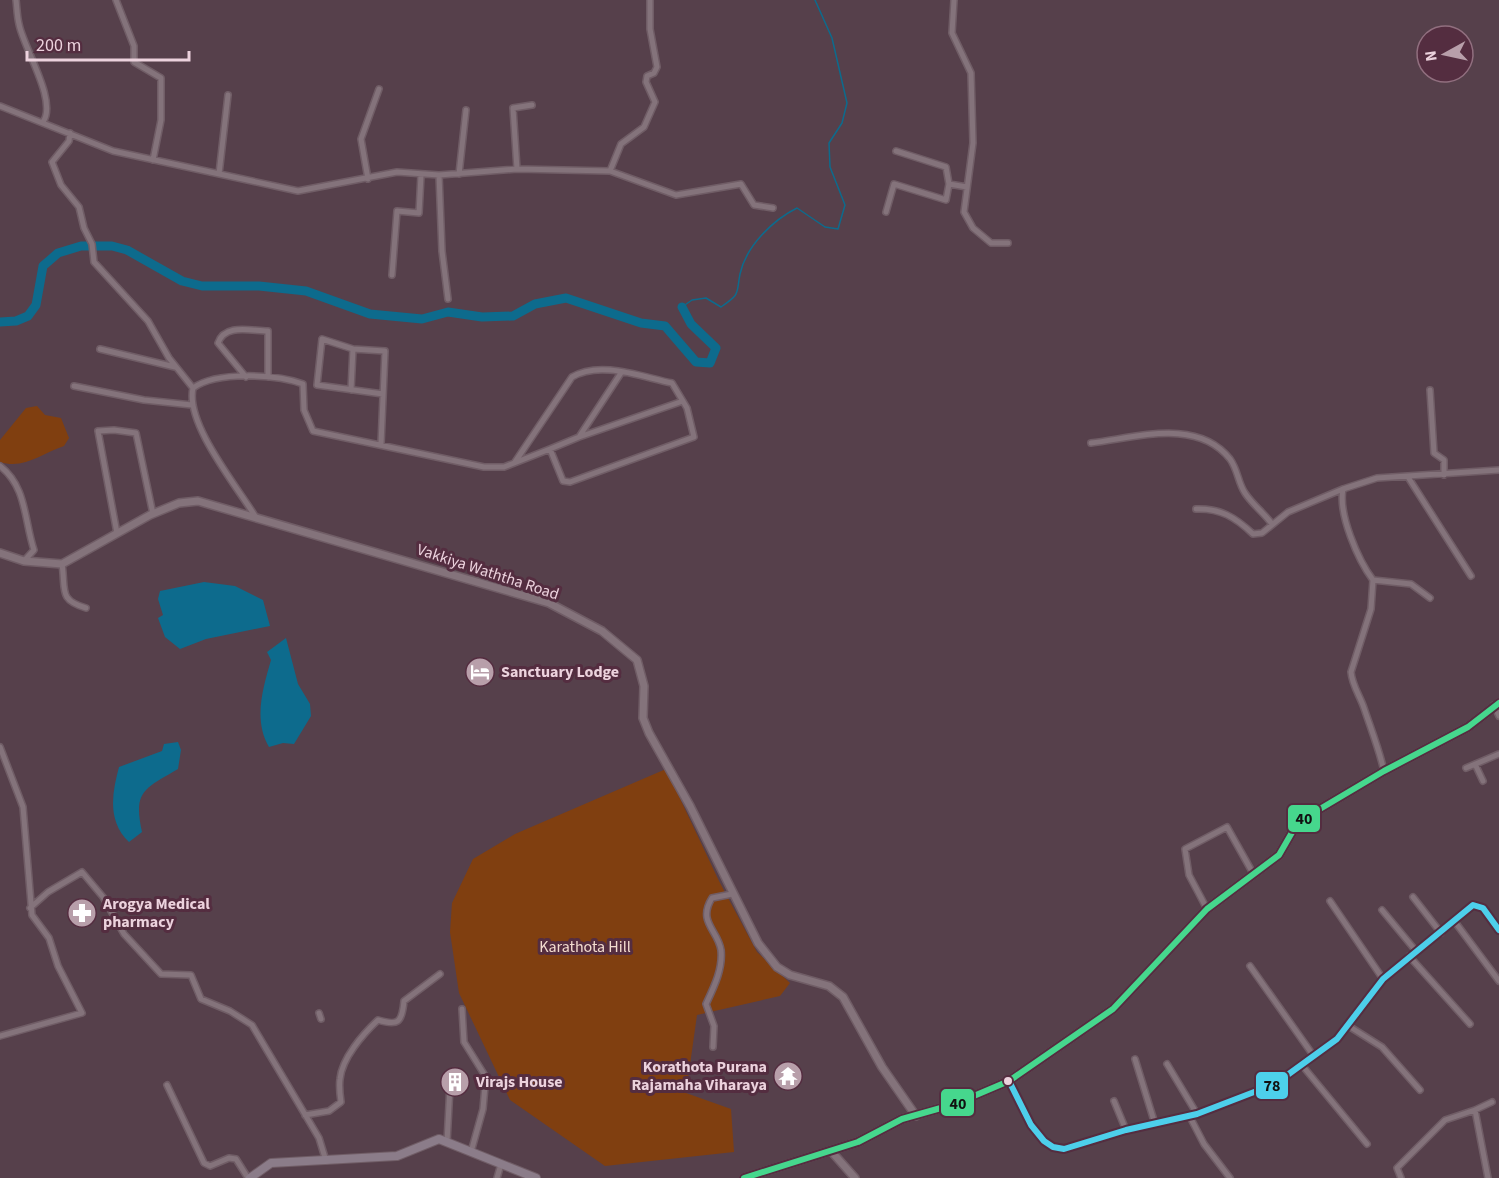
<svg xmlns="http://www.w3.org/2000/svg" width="1499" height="1178" font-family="'Source Sans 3',sans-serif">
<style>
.green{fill:#803f10}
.water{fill:#0d6b8d}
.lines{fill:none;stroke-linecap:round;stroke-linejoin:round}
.stream{stroke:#0d6b8d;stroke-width:1.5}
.river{stroke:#0d6b8d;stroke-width:9}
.street-casing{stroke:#705d66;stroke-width:8}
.secondary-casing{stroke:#705d66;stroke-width:10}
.primary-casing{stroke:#705d66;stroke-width:10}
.street{stroke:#84737b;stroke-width:5}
.secondary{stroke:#84737b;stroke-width:7}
.primary{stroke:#8b7c89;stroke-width:8}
.bus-1-casing{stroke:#542d40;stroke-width:10}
.bus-2-casing{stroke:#542d40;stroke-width:10}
.bus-1{stroke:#4dcfeb;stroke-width:6}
.bus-2{stroke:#46d78d;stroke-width:6}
.bus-dot{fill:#ecd2dd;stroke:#542d40;stroke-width:2}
.labels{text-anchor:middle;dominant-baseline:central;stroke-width:6;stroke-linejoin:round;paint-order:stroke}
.street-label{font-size:16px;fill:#ecd2dd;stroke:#542d40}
.poi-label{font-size:16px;font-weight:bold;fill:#ecd2dd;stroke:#542d40;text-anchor:start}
.park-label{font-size:16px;fill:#f3dccf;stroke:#542d40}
.line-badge{stroke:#542d40;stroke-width:2}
.pale-badge-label{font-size:16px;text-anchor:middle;font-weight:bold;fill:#111}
</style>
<rect width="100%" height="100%" fill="#56404b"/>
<!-- green -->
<path class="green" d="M37,406L45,415L61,418L69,438L64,446C42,453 24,470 0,462V440L26,408Z
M666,769L719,881L757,952L790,983L780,996L697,1015L686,1093L731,1109L734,1152L605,1166L510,1100L459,993L450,932L452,903L473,859L515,834Z"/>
<!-- water -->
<path class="water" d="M204,582L235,586L263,600L270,626L206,639L180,649L165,637L158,618L163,615L158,599L160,591Z
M286,638L298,684L310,704L311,716L294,744L283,743L269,747C253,720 263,688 271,660L267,652Z
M178,742L181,750L178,769C144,789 133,791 142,832L129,842C107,821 112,793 119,767L162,751L164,744Z"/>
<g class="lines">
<!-- stream -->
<path class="stream" d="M682,307L692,300L706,298L721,307C741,293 736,295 740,274C746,246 773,220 797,208L825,227L838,229L845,205L830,167L829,143L842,123L847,103L832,38L815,0"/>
<!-- river -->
<path class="river" d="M0,322L16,321L28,316L36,305L43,266L58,253L81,246H112L127,250L182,281L202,286H259L306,291L370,314L422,319L448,312L482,317L513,316L535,304L566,298L641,323L665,326L696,362L710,363L716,348L691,324L682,307"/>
<!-- street casing -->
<g class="street-casing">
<path id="street" d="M16,0C17,8 17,16 19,24C23,47 58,101 43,122
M116,0L134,46V62L161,78V120L153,160
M954,0L952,33L971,73L973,143L964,212L973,228L991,243H1008
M0,106L113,151L298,191L397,172L439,175L517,169L610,171L621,144L644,127L655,102L646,82L647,76L654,73L657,67L650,29V0
M70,133L69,141L52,162L61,185L79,207L84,228L92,244L94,262L148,321L169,358L193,388C185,423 236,485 255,516
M896,151L946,167L949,184
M517,169L513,108L532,105
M610,171L676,195L741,184L754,205L773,208
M219,174L228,95
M459,174L466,110
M439,175L442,251L448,299
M368,179L361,139L379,89
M886,212L894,184L946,200L949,184L967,187
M392,275L397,211L419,213L421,175
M100,349L175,367
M246,377L218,343C225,323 251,331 268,331V377
M74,386L144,400L192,405
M193,388C216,371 277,374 303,384L304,410L313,431L484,467H504L550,449L563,481L570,482L694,437L687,408L672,383C642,377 600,360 572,377L515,462
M351,390L353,349
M1430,390L1434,453L1444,460V475
M579,437L683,401
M1091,443C1135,438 1197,417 1230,459C1238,470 1238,483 1245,493C1252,504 1264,513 1272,524
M381,444L385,351L353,349L322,339L317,385L383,394
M550,449L579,437L621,373
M0,466C27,487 24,520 34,550L24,561
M1408,477L1471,576
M1196,509C1220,508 1235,517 1253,534L1262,533L1288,512L1343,489
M117,533L98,431L114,430L136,433L153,514
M62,564C66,590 58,600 86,608
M1373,580L1411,584L1430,598
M1494,705L1499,716
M0,747L23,807L32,915L49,938L58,966L82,1013L0,1036
M1475,764L1483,781
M1466,768L1499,754
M1384,771C1379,749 1371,729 1364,708C1360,696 1352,685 1351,672L1371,609L1373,580C1358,560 1338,514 1343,489L1377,478L1499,470
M1413,897L1441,933
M1330,901L1383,979
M30,908L48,892L82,872L103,897L124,934L161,974L191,975L201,999L230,1011L252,1025L319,1138L326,1161
M1207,909L1189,875L1185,849L1227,827L1254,875
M1382,910L1416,951
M1455,922L1499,981
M1409,956L1470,1024
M1250,966L1313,1055
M462,1009L464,1042L484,1074L485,1086L483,1109L471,1152
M319,1013L321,1019
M1347,1025L1382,1047L1420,1090
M713,1047L714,1026L706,1004C714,987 723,969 721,950C718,930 697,922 712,898L732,894
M1135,1059L1155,1124
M1167,1064L1197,1114
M1301,1064L1367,1144
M1009,1081L1031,1125L1044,1141L1053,1147L1064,1149L1126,1130L1197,1114L1275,1084L1337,1039L1383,979L1473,905L1483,908L1499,930
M167,1085L204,1163L210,1166L229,1158L236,1159L248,1178
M1114,1101L1126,1130
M1475,1110L1492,1102
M305,1115L329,1111L341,1102C340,1095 339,1086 340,1079C342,1058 363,1034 378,1020C398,1026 402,1023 404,1001L440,974
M1190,1117L1204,1144L1230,1178
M447,1142L450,1086
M497,1178L501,1164
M1401,1178L1397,1168L1445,1120L1475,1110L1488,1178"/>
</g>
<!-- secondary casing -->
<g class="secondary-casing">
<path id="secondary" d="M0,553L24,561L62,564L150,515L179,503L198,501L549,603L602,631L637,660L644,686L643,718L649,733L690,806L758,943L777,967L790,975L829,986L843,997L882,1067L916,1116
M831,1151L855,1178"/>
</g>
<!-- primary casing -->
<g class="primary-casing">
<path id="primary" d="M250,1178L271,1163L397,1156L439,1139L536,1178
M744,1178L858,1142L902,1119L955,1104L1009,1081L1113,1009L1207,909L1279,855L1298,822L1384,771L1468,727L1499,703"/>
</g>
<!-- street -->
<use href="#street" class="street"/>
<!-- secondary -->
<use href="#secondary" class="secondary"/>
<!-- primary -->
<use href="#primary" class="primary"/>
<!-- bus-1 casing -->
<g class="bus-1-casing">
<path id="bus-1" d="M1009,1081L1031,1125L1044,1141L1053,1147L1064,1149L1126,1130L1197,1114L1275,1084L1337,1039L1383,979L1473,905L1483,908L1499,930"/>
</g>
<!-- bus-2 casing -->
<g class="bus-2-casing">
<path id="bus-2" d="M744,1178L858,1142L902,1119L955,1104L1009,1081L1113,1009L1207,909L1279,855L1298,822L1384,771L1468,727L1499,703"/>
</g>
<!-- bus-1 -->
<use href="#bus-1" class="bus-1"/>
<!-- bus-2 -->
<use href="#bus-2" class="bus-2"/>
</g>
<!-- icons -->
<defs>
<g id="hotel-disc" transform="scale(1.5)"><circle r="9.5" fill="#b89faa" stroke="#542d40"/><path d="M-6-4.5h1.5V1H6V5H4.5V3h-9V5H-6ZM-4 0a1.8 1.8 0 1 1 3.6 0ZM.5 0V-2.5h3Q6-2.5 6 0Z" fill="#fff"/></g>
<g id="pharmacy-disc" transform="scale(1.5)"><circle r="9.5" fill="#b89faa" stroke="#542d40"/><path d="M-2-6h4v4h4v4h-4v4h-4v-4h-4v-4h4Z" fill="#fff"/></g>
<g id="temple-disc" transform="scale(1.5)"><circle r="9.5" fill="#b89faa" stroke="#542d40"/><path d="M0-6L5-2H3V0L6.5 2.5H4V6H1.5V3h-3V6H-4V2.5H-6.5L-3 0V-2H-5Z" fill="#fff"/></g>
<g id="building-disc" transform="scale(1.5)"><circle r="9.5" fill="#b89faa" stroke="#542d40"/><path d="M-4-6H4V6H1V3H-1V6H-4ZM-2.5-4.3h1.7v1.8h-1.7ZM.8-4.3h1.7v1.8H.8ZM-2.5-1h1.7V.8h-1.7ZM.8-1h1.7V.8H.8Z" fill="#fff"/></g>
</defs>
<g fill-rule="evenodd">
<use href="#hotel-disc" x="480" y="672"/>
<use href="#pharmacy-disc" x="82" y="913"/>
<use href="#temple-disc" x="788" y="1076"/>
<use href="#building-disc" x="455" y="1082"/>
</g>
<!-- markers -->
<circle class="bus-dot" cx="1008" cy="1081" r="5"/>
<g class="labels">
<!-- street labels -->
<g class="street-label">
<text transform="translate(488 572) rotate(18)">Vakkiya Waththa Road</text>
</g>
<!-- poi labels -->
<g class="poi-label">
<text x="501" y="672">Sanctuary Lodge</text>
<text x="103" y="904">Arogya Medical<tspan x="103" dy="18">pharmacy</tspan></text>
<text x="767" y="1067" text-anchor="end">Korathota Purana<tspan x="767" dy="18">Rajamaha Viharaya</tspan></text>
<text x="476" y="1082">Virajs House</text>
</g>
<!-- park labels -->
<g class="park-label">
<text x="585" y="947">Karathota Hill</text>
</g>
</g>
<g class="line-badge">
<rect x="1287" y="804" width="34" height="29" rx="6" fill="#46d78d"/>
<rect x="1255" y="1071" width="34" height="29" rx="6" fill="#4dcfeb"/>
<rect x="940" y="1088" width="35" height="29" rx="6" fill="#46d78d"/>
</g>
<g class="pale-badge-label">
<text x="1304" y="824">40</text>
<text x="1272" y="1091">78</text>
<text x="958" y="1109">40</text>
</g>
<!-- north arrow -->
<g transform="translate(1445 54) rotate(262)"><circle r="28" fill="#542d40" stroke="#916f7f" stroke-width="1.5"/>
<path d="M0-4.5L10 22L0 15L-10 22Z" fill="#b89faa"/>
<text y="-9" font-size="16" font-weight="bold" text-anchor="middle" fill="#ecd2dd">N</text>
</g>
<!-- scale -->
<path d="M27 51v9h162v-9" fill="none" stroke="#ecd2dd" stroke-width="3"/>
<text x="36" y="51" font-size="18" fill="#ecd2dd" stroke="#542d40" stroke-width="4.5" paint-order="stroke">200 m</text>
</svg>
